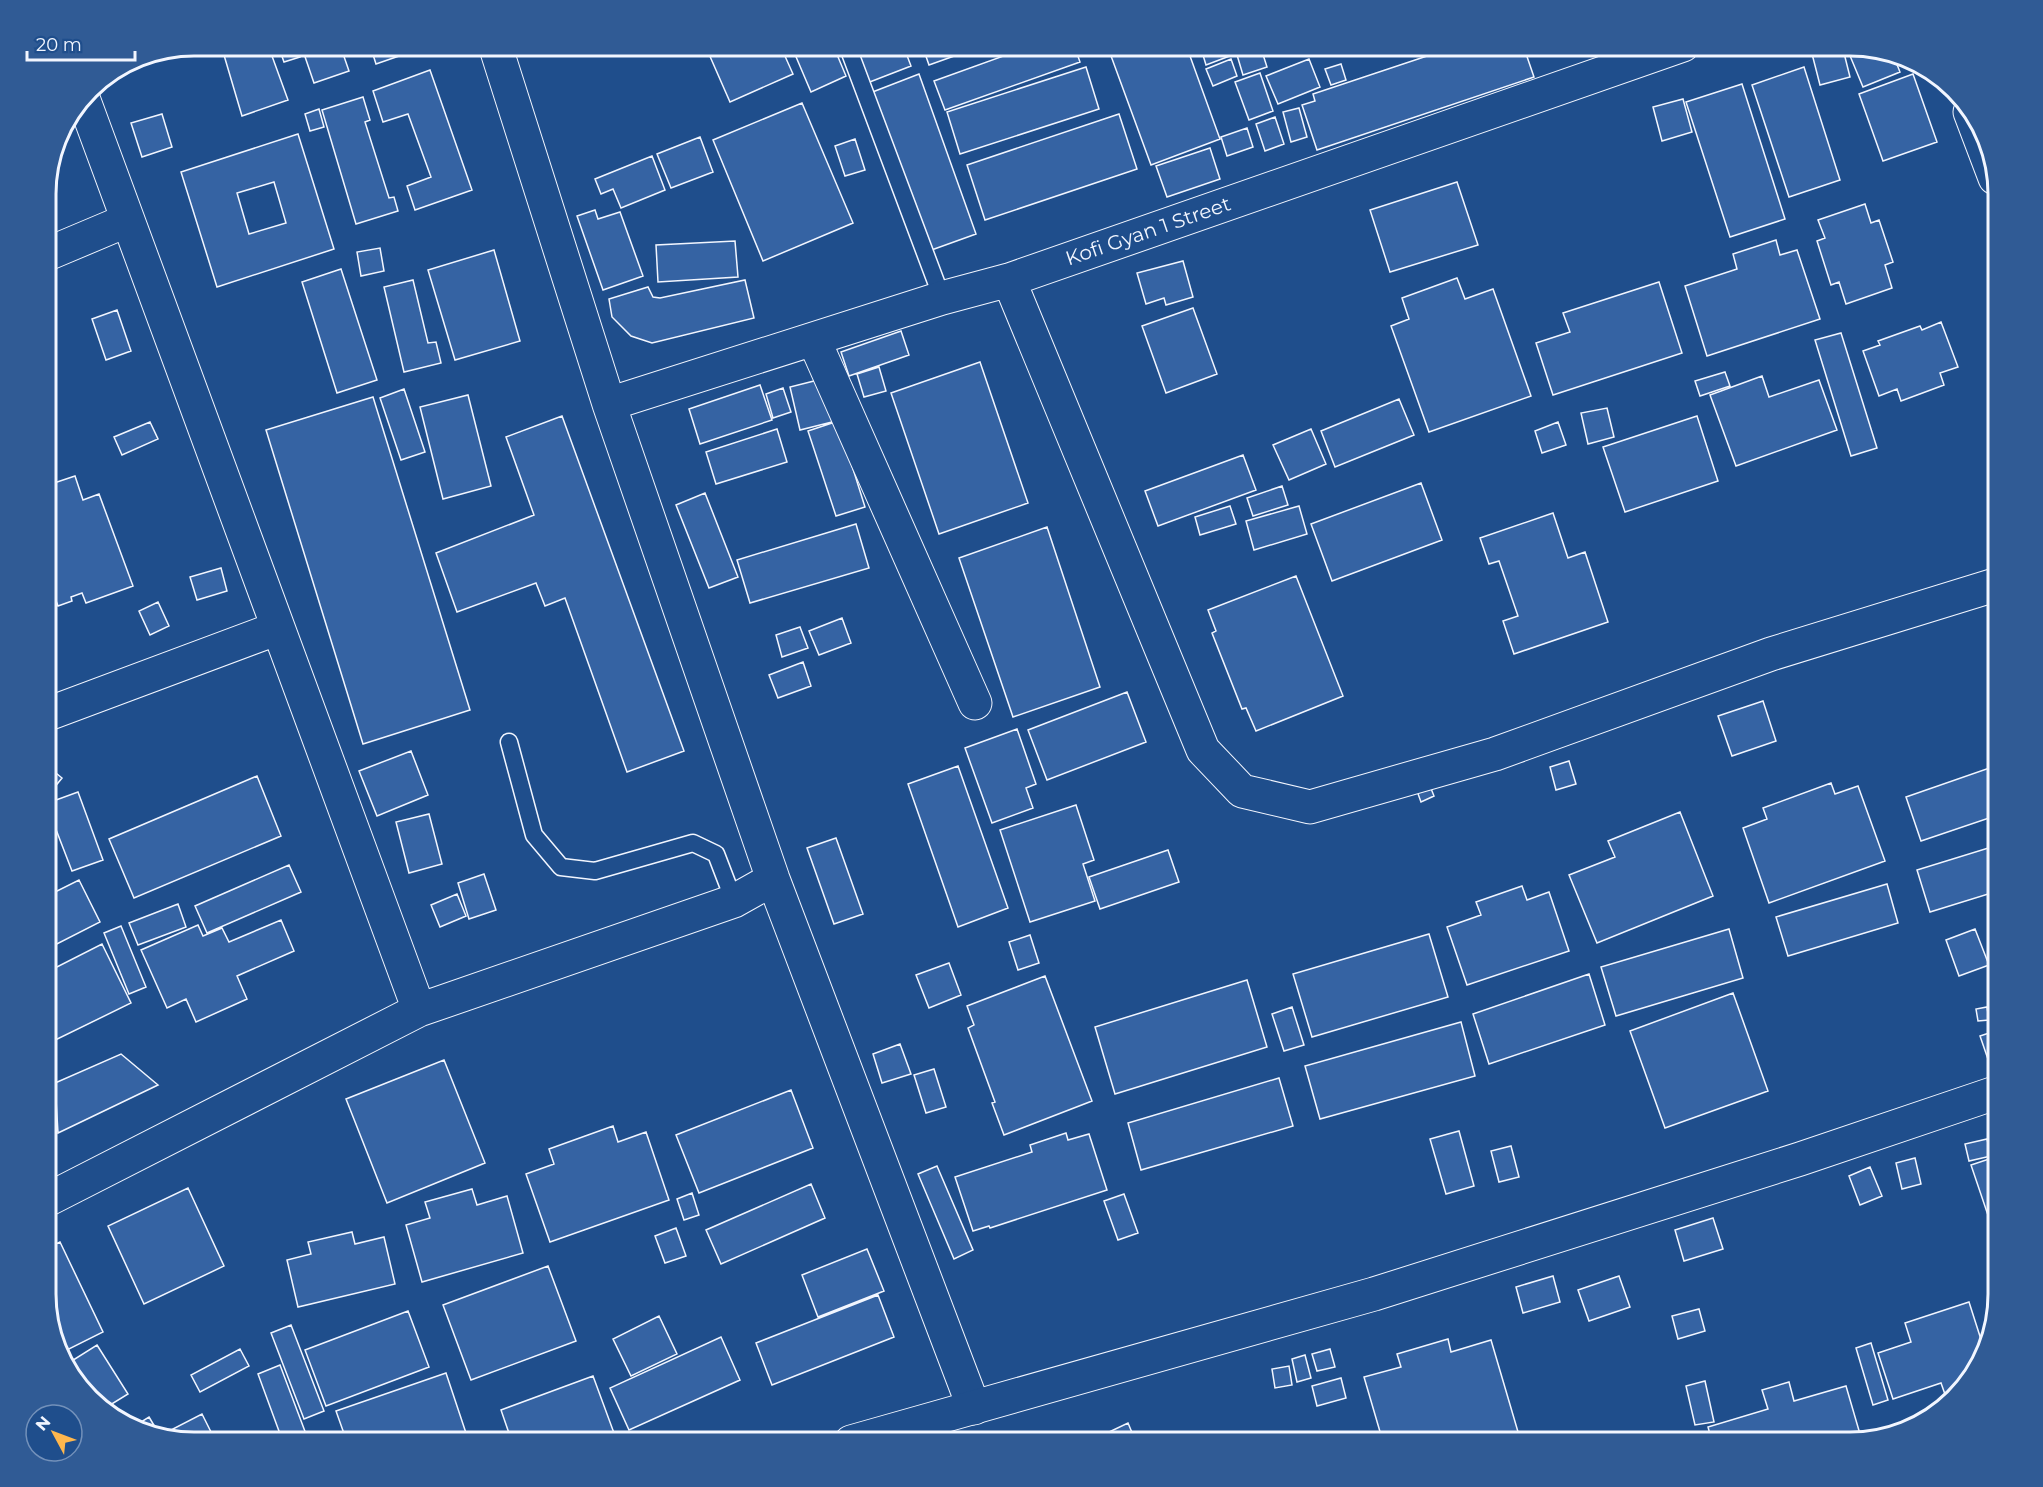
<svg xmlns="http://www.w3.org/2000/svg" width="2043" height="1487" font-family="Montserrat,sans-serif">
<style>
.building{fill:#3563a3;stroke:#f2f6ff;stroke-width:1.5;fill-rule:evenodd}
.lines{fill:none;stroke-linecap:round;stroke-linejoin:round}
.lane-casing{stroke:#f2f6ff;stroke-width:19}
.street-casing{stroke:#f2f6ff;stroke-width:35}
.secondary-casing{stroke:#f2f6ff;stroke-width:35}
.lane{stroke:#1f4e8c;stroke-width:16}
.street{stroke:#1f4e8c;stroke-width:33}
.secondary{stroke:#1f4e8c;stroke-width:33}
.labels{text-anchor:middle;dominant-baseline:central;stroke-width:4.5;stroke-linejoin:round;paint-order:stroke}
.street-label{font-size:20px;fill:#f2f6ff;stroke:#1f4e8c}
.rim{fill:none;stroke:#f2f6ff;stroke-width:3}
</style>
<rect width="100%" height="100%" fill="#1f4e8c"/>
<!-- building -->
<path class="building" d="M221,45H268L288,100L242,116Z
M278,45H296L300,57L284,62Z
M301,45H340L349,71L314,83Z
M370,45H424L425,47L376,64Z
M705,45H780L793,74L730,102Z
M791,45H833L846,76L811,92Z
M848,45H903L911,66L862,85Z
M922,45H985L929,65Z
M1034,45H1074L1080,62L945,110L934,81Z
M1107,45H1186L1220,139L1151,165Z
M1200,45H1232L1235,54L1206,65Z
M1234,45H1260L1267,67L1243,75Z
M1460,45H1523L1534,77L1317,150L1302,105L1315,101L1313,94Z
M1842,45L1850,77L1820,85L1810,46Z
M1859,46L1892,52L1900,72L1863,87L1848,51Z
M1231,59L1237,76L1213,86L1206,69Z
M1309,59L1320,87L1278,104L1266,76Z
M1341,64L1346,80L1331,85L1325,69Z
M1086,67L1099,109L960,154L947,112Z
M1804,67L1840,180L1789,197L1752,85Z
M430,70L472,190L415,210L407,186L431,177L408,114L383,122L373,91Z
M1260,73L1273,111L1249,120L1235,82Z
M919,74L976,234L926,252L870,93Z
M1913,74L1937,142L1883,161L1859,94Z
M1742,84L1785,219L1730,237L1686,102Z
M363,97L370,120L365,122L389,198L394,197L398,211L356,224L322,110Z
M1683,99L1692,132L1662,141L1653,107Z
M802,103L853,223L763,261L713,140Z
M1299,108L1307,137L1291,142L1283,112Z
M319,109L324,127L310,131L305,114Z
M162,114L172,147L142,157L131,123Z
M1119,114L1137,169L985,220L967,165Z
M1275,117L1284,144L1265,151L1256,124Z
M1247,128L1253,147L1227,156L1221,137Z
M298,134L334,249L217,287L181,172ZM274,182L286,223L249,234L237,193Z
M700,137L713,172L671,188L657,154Z
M855,139L865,170L845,176L835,146Z
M1210,148L1220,179L1167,197L1156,166Z
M652,156L665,190L621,208L613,189L601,194L595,179Z
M1457,182L1478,245L1390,272L1370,210Z
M1865,204L1871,223L1879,220L1893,262L1885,265L1892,288L1846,304L1839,282L1831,285L1817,241L1825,238L1818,220Z
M595,210L598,219L620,212L643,276L603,290L577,216Z
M1776,240L1780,255L1797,250L1820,319L1707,356L1685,286L1737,269L1733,254Z
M735,241L738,277L658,282L656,245Z
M380,248L384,271L361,276L357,252Z
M494,250L520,341L455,360L428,270Z
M1183,261L1193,297L1166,305L1164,298L1146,304L1137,273Z
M341,269L377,380L337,393L302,282Z
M1457,278L1465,299L1493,289L1531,396L1429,432L1391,326L1409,319L1402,298Z
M413,280L428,343L436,342L441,363L404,372L384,287Z
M745,280L754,318L652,343L631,336L612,317L609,299L648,287L653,297L660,298Z
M1659,282L1682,353L1553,395L1536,343L1570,332L1563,313Z
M1193,308L1217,374L1166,393L1142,326Z
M117,310L131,351L106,360L92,319Z
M1941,322L1958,367L1940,373L1944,385L1901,401L1897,389L1879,396L1863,351L1880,345L1878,341L1920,326L1922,330Z
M901,331L909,355L849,376L841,352Z
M1841,333L1877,448L1851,456L1815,340Z
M980,362L1028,503L939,534L891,393Z
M879,367L886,391L864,397L857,374Z
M1725,372L1730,386L1700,396L1695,381Z
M1762,376L1769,397L1819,380L1837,430L1736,466L1710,395Z
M826,378L836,421L800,430L790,387Z
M760,385L772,420L700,444L689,409Z
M783,388L791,412L773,418L766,394Z
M404,389L425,452L401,460L380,398Z
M468,395L491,486L443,499L420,407Z
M373,397L470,710L363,744L266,430Z
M1399,399L1414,435L1335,467L1321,431Z
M1607,408L1614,437L1588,444L1581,413Z
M562,416L684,751L627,772L565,598L545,606L536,583L457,612L436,553L534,515L506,437Z
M1697,416L1718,481L1625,512L1603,447Z
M838,421L865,507L836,516L808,431Z
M150,422L158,439L122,455L114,437Z
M1558,422L1566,445L1542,453L1535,431Z
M777,429L787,462L716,484L706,452Z
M1311,429L1326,464L1289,480L1273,445Z
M1243,455L1256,490L1158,526L1145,491Z
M75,476L83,500L99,494L133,586L86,603L82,593L71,597L72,601L58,606L45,571V486Z
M1421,483L1442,540L1332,581L1311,524Z
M1282,486L1288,505L1253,516L1247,498Z
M705,493L738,577L709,588L676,505Z
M1230,506L1236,524L1200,535L1195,517Z
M1299,506L1307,534L1254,550L1246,521Z
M1553,513L1568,558L1585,552L1608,622L1514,654L1503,621L1518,616L1499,561L1489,564L1480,538Z
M856,524L869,568L750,603L737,560Z
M1047,527L1100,687L1013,717L959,558Z
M221,568L227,591L197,600L190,577Z
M1296,576L1343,696L1256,731L1246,708L1242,709L1212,633L1216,631L1208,610Z
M158,602L169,626L150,635L139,611Z
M842,618L851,643L819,655L809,631Z
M800,627L808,648L782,657L776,635Z
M803,662L811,686L778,698L769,675Z
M1127,692L1146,742L1047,780L1028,730Z
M1763,701L1776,741L1732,756L1718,716Z
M1017,729L1036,784L1026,788L1033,808L992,823L965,748Z
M411,751L428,795L377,816L359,771Z
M1569,761L1576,784L1556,790L1550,767Z
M45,764L62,778L45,799Z
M1998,765V815L1921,841L1906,797Z
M958,766L1008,908L958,927L908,784Z
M257,776L281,836L134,898L109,839Z
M1831,783L1835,794L1858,786L1885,861L1769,903L1743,828L1767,819L1763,808Z
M1430,786L1434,796L1421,802L1417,791Z
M78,792L103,860L72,871L55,827L49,829L45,818V804Z
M1076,805L1094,860L1083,864L1095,901L1030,922L1000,830Z
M1680,812L1713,896L1597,943L1569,875L1615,857L1608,841Z
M429,814L442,864L409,873L396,822Z
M836,838L863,914L834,924L807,848Z
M1998,845V891L1930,912L1917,870Z
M1168,850L1179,882L1100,909L1089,877Z
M289,865L301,892L207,933L195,906Z
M484,874L496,910L469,919L458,883Z
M79,880L100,922L45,950V897Z
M1887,884L1898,923L1788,956L1776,917Z
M1522,886L1527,900L1549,892L1569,951L1467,985L1447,927L1481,915L1476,902Z
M457,894L466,916L440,927L431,905Z
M178,904L186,927L138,945L129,923Z
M281,920L294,951L237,976L247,999L196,1022L186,999L167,1008L141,950L198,925L203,936L222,928L229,942Z
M121,926L146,987L129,994L104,933Z
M1729,929L1743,978L1616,1016L1601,967Z
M1975,929L1989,965L1959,976L1946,940Z
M1429,934L1448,997L1312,1037L1293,974Z
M1030,935L1039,963L1018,970L1009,942Z
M102,944L131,1003L45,1045V973Z
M949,963L961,995L929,1008L916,975Z
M1589,974L1605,1025L1489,1064L1473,1014Z
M1045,976L1092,1101L1004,1135L992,1103L995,1102L968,1028L974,1025L967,1006Z
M1247,980L1267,1047L1115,1094L1095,1027Z
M1733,993L1768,1091L1665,1128L1630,1031Z
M1998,997V1024L1990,999Z
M1292,1007L1304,1045L1284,1051L1272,1014Z
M1987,1007L1989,1020L1978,1021L1976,1009Z
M1461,1022L1475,1076L1320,1119L1305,1066Z
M1998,1030V1059L1989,1062L1980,1036Z
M900,1044L911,1074L882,1083L873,1054Z
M121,1054L158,1085L58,1133L55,1083Z
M444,1060L485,1163L387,1203L346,1099Z
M934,1069L946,1107L926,1113L914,1075Z
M1279,1078L1293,1126L1141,1170L1128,1123Z
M791,1090L813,1148L699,1193L676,1135Z
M613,1126L618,1142L646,1132L669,1200L550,1242L526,1174L554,1164L549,1149Z
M1459,1131L1474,1186L1446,1194L1430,1139Z
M1066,1133L1068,1140L1089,1134L1107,1190L990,1228L989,1226L973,1231L955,1177L1032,1152L1030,1145Z
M1987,1139L1991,1156L1969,1161L1965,1144Z
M1511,1146L1519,1177L1499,1182L1491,1151Z
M1998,1156V1231L1994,1233L1971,1165Z
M1915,1158L1921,1184L1902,1189L1896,1163Z
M937,1166L973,1250L954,1259L918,1174Z
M1870,1167L1882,1196L1860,1205L1849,1176Z
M811,1184L825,1218L721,1264L706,1230Z
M188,1188L224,1266L144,1304L108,1226Z
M472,1189L477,1205L507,1196L523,1253L422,1282L406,1225L430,1218L425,1202Z
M692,1193L699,1215L684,1220L677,1199Z
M1124,1194L1138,1233L1118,1240L1104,1201Z
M1713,1218L1723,1249L1684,1261L1675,1230Z
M676,1228L686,1256L665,1263L655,1236Z
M352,1232L355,1244L384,1237L395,1284L298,1307L287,1260L311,1254L308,1242Z
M60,1242L103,1332L59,1354L45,1303V1249Z
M867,1249L884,1291L818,1317L802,1275Z
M548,1266L576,1341L471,1380L443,1305Z
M1553,1276L1560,1302L1523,1313L1516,1287Z
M1619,1276L1630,1307L1589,1321L1578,1290Z
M878,1295L894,1337L772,1385L756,1343Z
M1969,1302L1985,1352L1968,1384L1947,1400L1941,1383L1893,1399L1878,1353L1911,1342L1905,1323Z
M1699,1309L1705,1331L1678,1339L1672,1316Z
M408,1311L429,1367L326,1406L305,1350Z
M659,1316L677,1354L631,1376L613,1339Z
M291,1325L324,1411L304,1419L271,1333Z
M721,1337L740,1380L629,1430L610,1388Z
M1448,1339L1451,1352L1491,1340L1521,1442H1383L1364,1377L1401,1367L1397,1354Z
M1871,1343L1888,1400L1873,1405L1856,1348Z
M97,1345L128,1394L102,1410L77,1380L80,1378L70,1362Z
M240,1349L249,1366L200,1392L191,1375Z
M1330,1349L1335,1367L1317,1371L1312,1354Z
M1305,1355L1311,1378L1297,1382L1292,1359Z
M280,1365L309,1442H283L258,1374Z
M1289,1366L1292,1385L1275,1388L1272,1369Z
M446,1373L469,1442H347L336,1411Z
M593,1376L614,1433L590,1442H512L501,1410Z
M1341,1378L1346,1398L1317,1406L1312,1386Z
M1705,1381L1714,1422L1695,1425L1686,1386Z
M1789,1382L1794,1401L1846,1386L1860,1434L1834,1442H1712L1708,1427L1768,1409L1762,1390Z
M202,1414L216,1442L171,1438L167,1432Z
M149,1417L161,1437L146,1434L133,1427Z
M1128,1423L1136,1442H1088Z
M1681,1436L1683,1442H1659Z"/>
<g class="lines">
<!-- lane casing -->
<g class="lane-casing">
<path id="lane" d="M847,45L942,298
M509,742L534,835L561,867L595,871L693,843L716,854L734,901"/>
</g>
<!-- street casing -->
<g class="street-casing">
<path id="street" d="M495,45L609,404L773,879L974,1408
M83,98L419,1010
M1970,112L1995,178
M45,255L128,220
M1009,280L1203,750L1242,791L1310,807L1495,754L1771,654L1998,584
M814,340L975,703
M609,404L942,298L1009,280L1683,45
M45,715L278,628
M45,1201L419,1010L734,901L773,879"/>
</g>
<!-- secondary casing -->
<g class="secondary-casing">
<path id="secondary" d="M851,1442L1374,1294L1800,1159L1998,1092"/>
</g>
<!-- lane -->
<use href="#lane" class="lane"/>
<!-- street -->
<use href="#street" class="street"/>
<!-- secondary -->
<use href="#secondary" class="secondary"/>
</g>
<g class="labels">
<!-- street labels -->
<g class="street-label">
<text transform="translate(1148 231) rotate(-19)">Kofi Gyan 1 Street</text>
</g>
</g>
<!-- crop -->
<path d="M0 0H2043V1487H0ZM194 56H1850A138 138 0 0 1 1988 194V1294A138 138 0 0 1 1850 1432H194A138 138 0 0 1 56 1294V194A138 138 0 0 1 194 56Z" fill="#305b95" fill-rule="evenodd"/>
<path class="rim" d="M194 56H1850A138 138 0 0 1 1988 194V1294A138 138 0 0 1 1850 1432H194A138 138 0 0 1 56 1294V194A138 138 0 0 1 194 56Z"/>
<!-- north arrow -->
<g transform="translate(54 1433) rotate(311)"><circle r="28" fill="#1f4e8c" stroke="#7391ba" stroke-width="1.5"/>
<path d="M0-4.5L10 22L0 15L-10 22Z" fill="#ffb74d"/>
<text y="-9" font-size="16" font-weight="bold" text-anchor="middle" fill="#f2f6ff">N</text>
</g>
<!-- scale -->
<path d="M27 51v9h108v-9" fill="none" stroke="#f2f6ff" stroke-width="3"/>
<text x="36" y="51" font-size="18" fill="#f2f6ff" stroke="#1f4e8c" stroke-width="4.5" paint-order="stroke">20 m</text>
</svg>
